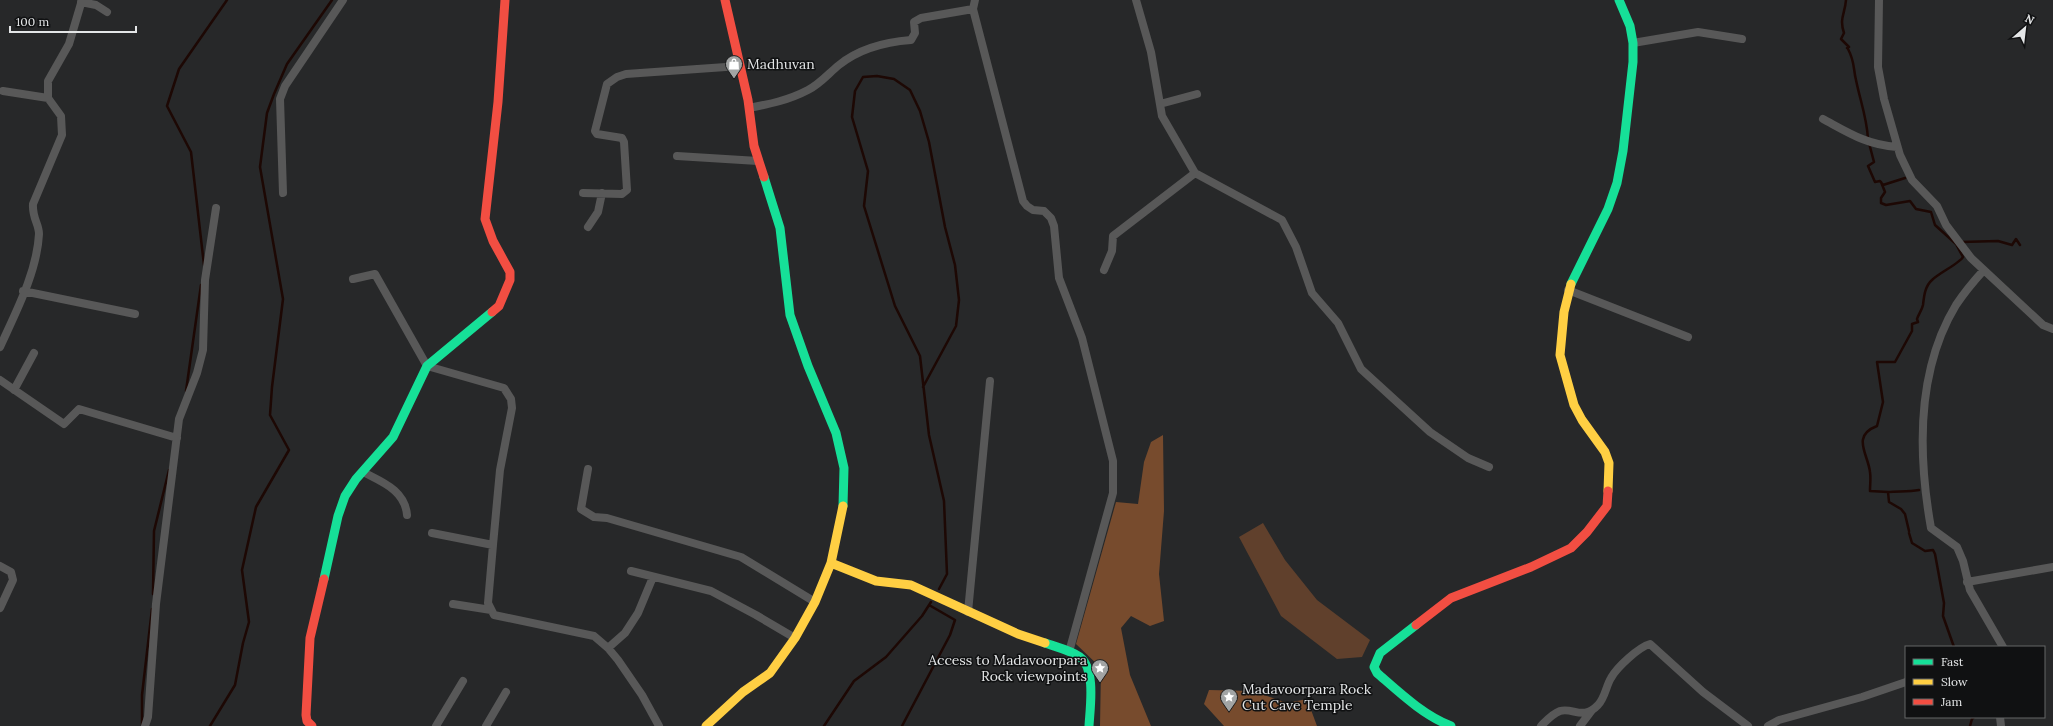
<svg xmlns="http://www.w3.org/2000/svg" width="2053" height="726" font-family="Lora,serif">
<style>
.green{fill:#60402c}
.forest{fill:#774b2d}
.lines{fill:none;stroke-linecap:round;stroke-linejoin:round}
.stream{stroke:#1d0804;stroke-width:2.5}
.street{stroke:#585858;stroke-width:8}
.fast{stroke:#16e098;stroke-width:9}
.slow{stroke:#ffcf43;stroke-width:9}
.jam{stroke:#f24e42;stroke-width:9}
.labels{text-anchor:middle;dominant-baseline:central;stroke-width:3;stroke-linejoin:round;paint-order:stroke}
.poi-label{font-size:14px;fill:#e4e6e7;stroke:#101112;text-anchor:start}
</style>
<rect width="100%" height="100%" fill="#272829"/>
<!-- green -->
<path class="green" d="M1263,523L1285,560L1317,600L1370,640L1362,657L1337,659L1281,616L1239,537Z"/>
<!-- forest -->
<path class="forest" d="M1163,435L1164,511L1159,574L1164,621L1150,626L1131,616L1121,628L1130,675L1151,726H1100L1101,668L1076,644L1116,502L1138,504L1144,462L1151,442Z
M1209,690L1253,691L1287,703L1307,699L1317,726H1224L1204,704Z"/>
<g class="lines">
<!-- stream -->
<path class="stream" d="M1846,0C1845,14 1839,18 1844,33L1841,39L1849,47L1847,48
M1848,49C1855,62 1853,68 1856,80C1860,100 1867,118 1868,139
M1869,143L1874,162L1868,166L1875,182L1880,181L1883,185L1905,178
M1881,182L1885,192L1881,198V203L1886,205L1910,201L1916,209L1931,212L1935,225L1956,244L1963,257C1960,263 1939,273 1932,280C1925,286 1924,296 1923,305C1922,310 1918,315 1917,319L1918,322L1912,324V331L1895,362H1877L1883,402L1877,426C1851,436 1868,454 1870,472C1871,478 1870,484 1870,491L1888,492L1889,502L1901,509L1905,514L1909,531
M1961,242L1998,241L2012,245L2016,239L2020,245
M204,265L191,152L167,106L179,69L227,0
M923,387L956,326L959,300L955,265L945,227L929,142L920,111L910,90L894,79L877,76L863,77L855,91L852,117L868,171L864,206L895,306L920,356L929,435L944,501L947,574L939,589
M186,391L201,285
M1888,492C1899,491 1908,492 1919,490
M1909,533L1912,543L1925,551L1933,550L1935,554L1944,603L1943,616L1954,647
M153,594L154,531L169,470
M142,725V695L152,609
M210,726L235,685L243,643L249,622L242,570L256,507L289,450L270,415L272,387L283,299L260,167L267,113L274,94L287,64L332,0
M824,726L854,681L886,657L922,616L931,602
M902,726L950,635L955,620L929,605
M1970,726L1972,719L1974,717"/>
<!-- street -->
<path class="street" d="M1136,0L1151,52L1162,116L1195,173L1282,220L1296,247L1312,293L1338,323L1361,369L1430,432L1468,458L1489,467
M1879,0L1878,67L1884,99L1900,155L1912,180L1937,206L1946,225L1971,258L2043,325L2053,329
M81,2L96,5L107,12
M973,9L1023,201L1027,206L1033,210L1044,211L1051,218L1054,226L1059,278L1082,338L1113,461V493L1069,652
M1633,43L1698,32L1742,39
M3,91L48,98
M1160,104L1197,94
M749,108C770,104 789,100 808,90C820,84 829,73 839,65C860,48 885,42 911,40L915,33L914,22L921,18L973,9L975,0
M1823,119C1849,133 1867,145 1897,147
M677,156L758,161
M283,193L280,99L285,86L343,0
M583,193L622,194L627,190L624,142L622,138L597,134L595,131L607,84L617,77L626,74L740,66
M588,227L598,212L602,193
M1104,270L1112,251L1113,236L1195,173
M1983,271C1973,282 1964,293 1956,305C1916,371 1918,455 1931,528L1957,547L1963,561L1970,590L2003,647
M353,279L375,274L427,366L504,388L511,399L512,408L500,470L493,545L488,603L494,615L594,636L608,648L618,660L642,695L659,726
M1568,290L1688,337
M23,291L135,314
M0,347C16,312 37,272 39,234C39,224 32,218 33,204L62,135L61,116L48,98V81L69,44L82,0
M0,380L64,424L79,409L177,438
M14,390L34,353
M588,469L581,509L594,517L607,518L741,557L815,602
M363,472C382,482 405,490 407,515
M432,533L493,545
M0,566L11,572L13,580L0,608
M631,571L711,591L756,615L795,638
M1967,582L2053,567
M453,604L491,610
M968,612L990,381
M608,648L625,633L638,613L653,577
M2000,717L2001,726
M145,726L148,717L156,604L179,419L197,373L203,350L205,280L216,208
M436,726L463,681
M486,726L506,692
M1541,726C1547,720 1552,714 1560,711C1573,707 1583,721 1598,705C1605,698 1606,686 1611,678C1617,667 1639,647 1650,644L1703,692L1748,726
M1580,726L1592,710
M1768,726L1779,720L1862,697L1906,682"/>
<!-- fast -->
<path class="fast" d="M764,177L780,228L790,315L808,366L836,433L844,468L843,506
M1571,284L1608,209L1617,183L1623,151L1633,62V43L1630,26L1619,0
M324,579L338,516L345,496L356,479L393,437L427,366L492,312
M1416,625L1380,653L1374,667L1377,673C1400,693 1423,715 1451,726
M1045,643C1056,647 1070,650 1080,657C1096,669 1090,708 1089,726"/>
<!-- slow -->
<path class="slow" d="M1571,284L1564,312L1560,355L1574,405L1582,420L1605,452L1609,463L1608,491
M831,563L876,581L911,585L1018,634L1045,643
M706,726L743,692L770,673L795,638L815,602L831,563L843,506"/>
<!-- jam -->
<path class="jam" d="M725,0L748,100L754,146L764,177
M492,312L499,306L510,280V272L493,241L485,219L498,102L505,0
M1416,625L1451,598L1531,567L1571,548L1587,532L1607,506L1608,491
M312,726L307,721L306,715L310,638L324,579"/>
</g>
<!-- icons -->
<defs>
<g id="shop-pin" transform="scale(0.9)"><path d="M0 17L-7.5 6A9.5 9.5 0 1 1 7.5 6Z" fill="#a2a4a4" stroke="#101112"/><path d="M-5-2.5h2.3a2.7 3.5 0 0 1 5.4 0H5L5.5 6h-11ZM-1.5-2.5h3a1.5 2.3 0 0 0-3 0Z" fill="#fff"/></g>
<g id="sight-pin" transform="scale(0.9)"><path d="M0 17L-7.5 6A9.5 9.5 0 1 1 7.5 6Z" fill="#a2a4a4" stroke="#101112"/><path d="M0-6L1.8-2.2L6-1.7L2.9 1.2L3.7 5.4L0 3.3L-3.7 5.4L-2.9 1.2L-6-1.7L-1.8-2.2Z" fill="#fff"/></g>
</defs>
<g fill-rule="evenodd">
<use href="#shop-pin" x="734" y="64"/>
<use href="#sight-pin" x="1100" y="668"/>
<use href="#sight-pin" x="1229" y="697"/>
</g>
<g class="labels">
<!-- poi labels -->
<g class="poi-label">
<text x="747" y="64">Madhuvan</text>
<text x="1087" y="660" text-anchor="end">Access to Madavoorpara<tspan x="1087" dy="16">Rock viewpoints</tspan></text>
<text x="1242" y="689">Madavoorpara Rock<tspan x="1242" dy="16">Cut Cave Temple</tspan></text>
</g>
</g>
<!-- legend -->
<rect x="1905" y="646" width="140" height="72" fill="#101112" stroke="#656667"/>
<rect x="1913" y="659" width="20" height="6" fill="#16e098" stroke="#656667"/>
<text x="1941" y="666" font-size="12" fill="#e4e6e7">Fast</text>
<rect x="1913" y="679" width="20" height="6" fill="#ffcf43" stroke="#656667"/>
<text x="1941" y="686" font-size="12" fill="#e4e6e7">Slow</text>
<rect x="1913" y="699" width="20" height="6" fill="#f24e42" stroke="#656667"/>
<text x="1941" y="706" font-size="12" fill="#e4e6e7">Jam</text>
<!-- north arrow -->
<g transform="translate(2025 28) rotate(28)" stroke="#101112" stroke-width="3" paint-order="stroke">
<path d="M0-3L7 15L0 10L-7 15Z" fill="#e4e6e7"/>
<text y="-6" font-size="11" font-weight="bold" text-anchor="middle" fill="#e4e6e7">N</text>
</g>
<!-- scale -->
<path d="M10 26v6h126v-6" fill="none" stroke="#e4e6e7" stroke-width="2"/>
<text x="16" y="26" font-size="12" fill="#e4e6e7" stroke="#101112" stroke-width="3" paint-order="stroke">100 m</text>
</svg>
